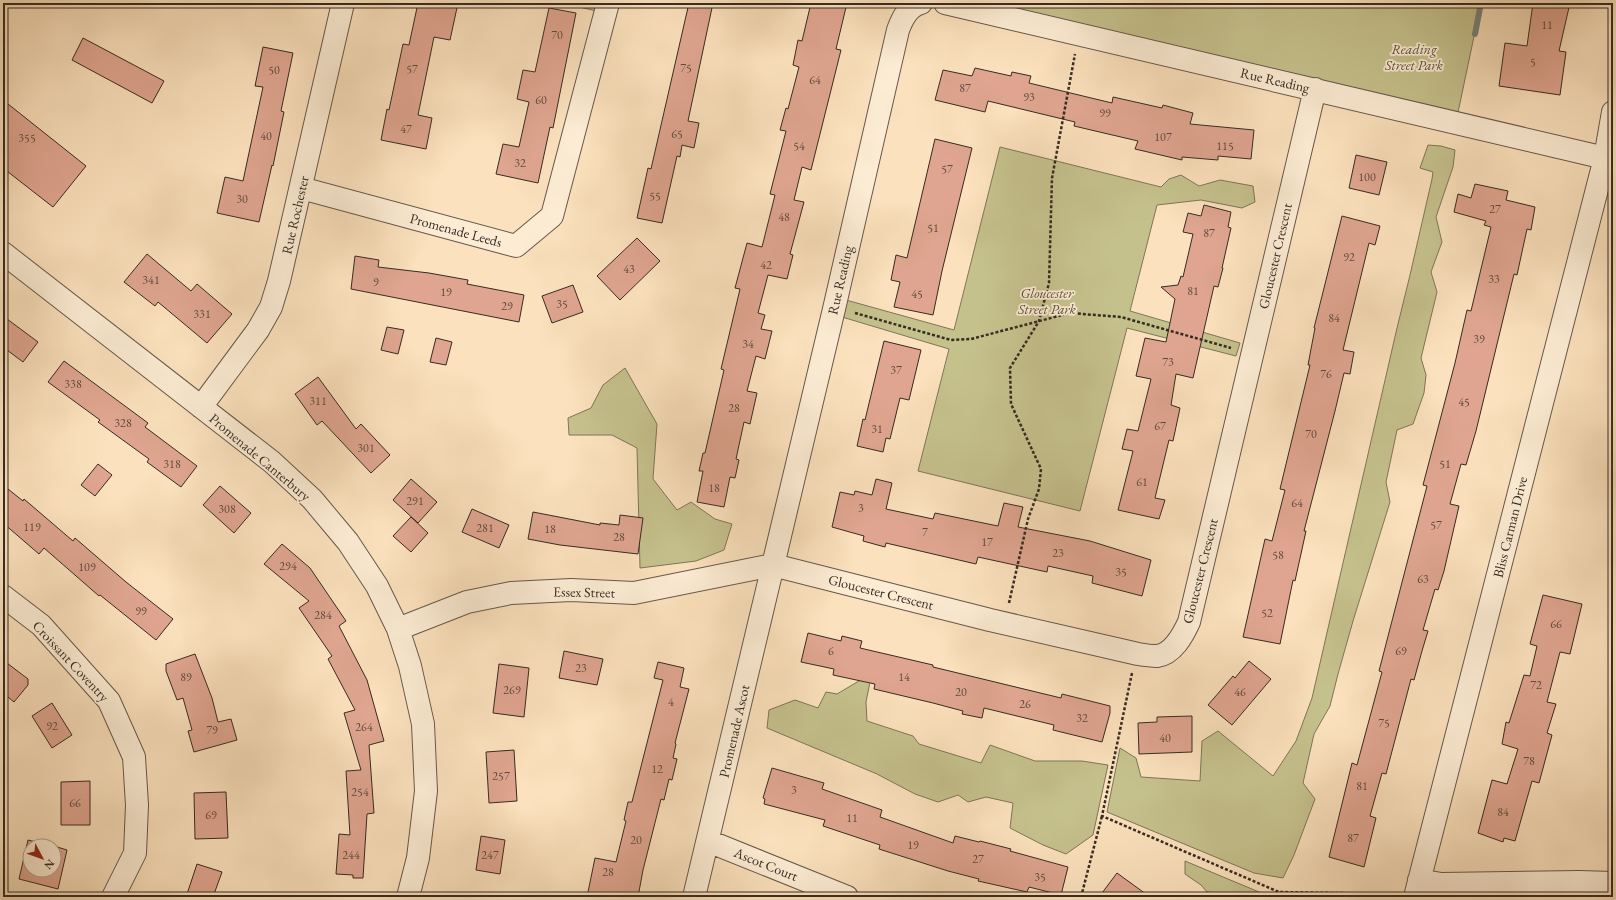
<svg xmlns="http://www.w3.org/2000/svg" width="1616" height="900" font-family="'EB Garamond',serif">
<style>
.green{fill:#c5c18d;stroke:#7e7658}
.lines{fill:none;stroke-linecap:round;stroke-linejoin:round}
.stream{stroke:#76827c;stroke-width:6}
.building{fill:#dfa590;stroke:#362b23}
.minor-casing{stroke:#67584a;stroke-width:24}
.path{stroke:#362b23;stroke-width:2.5;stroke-dasharray:3 2;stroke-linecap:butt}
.minor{stroke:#fcecd4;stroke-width:22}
.labels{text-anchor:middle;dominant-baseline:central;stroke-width:3.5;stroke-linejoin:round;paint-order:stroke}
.number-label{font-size:12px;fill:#604a3e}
.park-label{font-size:14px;font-style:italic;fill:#5a503e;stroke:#fcecd4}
.street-label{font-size:14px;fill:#362b23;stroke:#fcecd4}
</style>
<rect width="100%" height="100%" fill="#fbe1bd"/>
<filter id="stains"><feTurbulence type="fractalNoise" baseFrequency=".005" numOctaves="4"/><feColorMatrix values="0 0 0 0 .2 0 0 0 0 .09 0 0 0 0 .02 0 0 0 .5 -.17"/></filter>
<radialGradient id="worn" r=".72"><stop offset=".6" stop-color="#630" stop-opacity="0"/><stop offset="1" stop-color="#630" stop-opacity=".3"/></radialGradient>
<!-- green -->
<path class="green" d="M562,3H608L605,13Z
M945,3H1481L1456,122Z
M1428,145L1441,146L1455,150L1453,167L1436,217L1442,242L1431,272L1437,292L1421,358L1426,375L1424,393L1413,424L1397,430L1386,482L1390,502L1353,621L1338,674L1330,706L1314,734L1303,783L1315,799L1294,855L1283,878L1254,873L1107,812L1120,748L1136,758L1141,777L1200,781L1202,741L1218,731L1273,776L1296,741L1312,698L1397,328L1410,275L1432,179L1433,172L1420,168Z
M1000,147L1161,187L1169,179L1181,175L1199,186L1220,180L1253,186L1255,202L1242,208L1201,200L1157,205L1130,311L1240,343L1236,356L1127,328L1080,511L918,471L949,349L842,317L846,300L954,330Z
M625,368L657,424L653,479L677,510L691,502L715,519L732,524L724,550L696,561L640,568L637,448L612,435H569L568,418L591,408L603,385Z
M871,677L866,702L867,721L913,736L919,744L981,763L990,745L1035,761H1082L1108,765L1093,835L1066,854L1043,845L1010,828L1013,803L986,797L968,802L958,795L938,802L915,794L877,774L767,728L769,710L795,700L818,708L826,692L837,694L864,678Z
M1185,861L1271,897H1222L1217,893L1207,892L1201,885L1185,874Z"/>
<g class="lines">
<!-- stream -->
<path class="stream" d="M1475,34L1481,3"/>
</g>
<!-- building -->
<path class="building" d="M418,3H458L450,40L434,37L418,115L432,118L426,149L381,140L387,109L389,110L403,44L409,45Z
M689,3H713L688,121L699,123L694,148L682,145L680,157L677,156L662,223L637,218L648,168L651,169Z
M811,3H847L836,49L841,50L811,170L802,167L794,200L804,202L790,254L793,255L787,279L768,275L758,313L765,315L761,329L772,331L765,359L756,356L747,391L757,393L750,424L744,422L736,459L739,460L735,478L730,477L724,507L697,502L703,471H699L703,453H705L724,370L721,369L740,289L735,288L747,243L762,247L775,195L770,194L786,131L780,130L786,108L788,109L799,67L793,65L798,40L802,41Z
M1533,3H1570L1559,51L1566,52L1560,95L1499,86L1505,43L1527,46Z
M549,8L576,13L553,128L550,127L538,183L496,174L503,144L519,147L529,102L517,99L523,70L535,72Z
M83,38L164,81L152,103L72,60Z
M263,47L293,53L281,111L284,112L273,166L272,165L259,222L217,213L225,177L243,181L263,87L255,86Z
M975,68L1011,76L1012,72L1031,76L1029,83L1112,103L1113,97L1162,108L1163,105L1193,113L1190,124L1254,130L1251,159L1218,156V160L1182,157V160L1135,149L1138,141L1074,126L1075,122L988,101L985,112L935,100L943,70L972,76Z
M3,100L86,166L53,207L3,168Z
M935,139L972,148L942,271L933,315L894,307L900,282L891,280L896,255L907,258Z
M1356,155L1387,162L1379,195L1349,188Z
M1475,184L1508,191L1506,200L1535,207L1531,230L1527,229L1517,275L1514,274L1476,431L1466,465L1461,464L1450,504L1459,506L1444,571L1438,590L1435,589L1423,630L1428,631L1422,651L1414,680L1411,679L1386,774L1382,773L1370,816L1376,818L1364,867L1329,857L1352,763L1357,765L1382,672L1379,671L1427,486L1423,485L1455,363L1467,310L1471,311L1491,227L1484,225L1486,221L1454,212L1458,194L1471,198Z
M1204,205L1231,212L1228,227L1231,228L1222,268H1223L1218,287L1214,286L1193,378L1176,374L1171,405L1180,408L1173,441L1169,440L1155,498L1165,500L1159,519L1118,510L1133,451L1122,449L1127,429L1138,431L1151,379L1136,376L1145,338L1166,342L1175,299L1161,287L1178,285L1181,276L1183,277L1193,234L1183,232L1188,213L1201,216Z
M1342,216L1380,226L1375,245L1369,243L1343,350L1354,352L1350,374L1344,373L1335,411L1304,531H1306L1295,581L1293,580L1280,644L1243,637L1265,539L1272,541L1285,490L1280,489L1310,365H1308L1315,328H1314Z
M637,238L660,261L620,300L597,276Z
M147,254L191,291L197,284L232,314L207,343L158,302L155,306L124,282Z
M355,256L379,260L378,267L429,273L468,280L467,284L524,295L519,322L351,289Z
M573,285L583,312L552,323L542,296Z
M3,316L38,342L23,362L3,347Z
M387,327L404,330L398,354L381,350Z
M436,338L452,342L446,365L430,362Z
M884,341L921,350L909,400L900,398L890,439L886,438L883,452L857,446L863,419L865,420Z
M64,361L148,423L145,427L197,466L181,487L147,462L149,459L98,422L100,420L48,382Z
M318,377L356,429L361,424L390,455L371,473L322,421L317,425L295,394Z
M98,464L112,475L95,496L81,485Z
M411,479L437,502L418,523L393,500Z
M876,479L892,483L886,509L933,519L935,513L998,526L1004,503L1023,507L1018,527L1090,541L1151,560L1142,596L1092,583L1093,576L1048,566L1047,572L978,557L976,564L886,543L885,547L863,541L864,536L832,527L840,492L854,495L855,491L872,495Z
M3,485L23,501L24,499L73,541L75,538L126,582L173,619L156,640L100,595L99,596L44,548L39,554L3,523Z
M220,486L251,513L234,533L203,505Z
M472,509L509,525L499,548L462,532Z
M533,512L600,525V523L619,525L620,515L643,518L638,554L560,545L528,539Z
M411,517L428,533L411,552L393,536Z
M282,544L310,568L346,621L339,626L367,680L384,741L369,745L374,813L367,814L363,878H353V875L336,874L339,834L350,835L346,771L361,770L344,713L355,710L328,659L332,656L299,608L309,601L264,564Z
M1543,595L1582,604L1570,654L1560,652L1547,702L1556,704L1547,733L1552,735L1539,783L1532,781L1515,841L1504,838L1503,842L1478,833L1492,780L1507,784L1518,749L1502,744L1506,722L1509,723L1524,675L1530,676L1537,646L1530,644Z
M808,633L841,641L842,636L862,641L860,648L933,665V667L1061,698L1062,694L1110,706V713L1102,742L1053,730L1054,725L984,708L982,718L962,714L963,711L933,703L874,689L875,684L833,675L834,669L801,662Z
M564,651L603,659L597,685L559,678Z
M195,654L212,698L218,722L231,719L237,740L194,752L188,731L192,730L183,698L177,700L166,671V664Z
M3,660L28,679V685L14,702L3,693Z
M1249,661L1271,679L1232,725L1208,705L1233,676L1235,678Z
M658,662L684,668L680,687L689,689L675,743L676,744L673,758L677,759L672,780L669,779L664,800L661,799L643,870L638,897H587L595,858L616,862L626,821L624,820L628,802H632L663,680L654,678Z
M499,664L529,668L524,717L493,713Z
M52,703L72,735L52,748L32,716Z
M1192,716V752L1139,754L1138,723L1157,722V717Z
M514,750L517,801L489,803L486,752Z
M772,768L824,783L822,789L882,810L880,817L953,843L955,836L979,842L980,841L1011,849L1010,851L1068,867L1061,895L1029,887L1027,892L978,881L979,879L948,871L879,849L880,845L823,826L825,820L764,804L765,799L763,798Z
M90,781V825H61V782Z
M226,792L228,838L195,839L194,793Z
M481,836L505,840L500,874L476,870Z
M28,840L52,846H30V870H54V846L67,850L58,889L19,879Z
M197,864L222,872L213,897H186Z
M1117,873L1150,897H1099Z"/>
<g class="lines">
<!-- minor casing -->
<g class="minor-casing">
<path id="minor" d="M945,3L1605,158
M301,188L516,246L552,216L608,3
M3,253L272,462L312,499L348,542L377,586L398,629L410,666L423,724L426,791L418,858L408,897
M201,407L258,330L271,307L279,281L343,3
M3,596L41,625L109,701L134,757L137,805L135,853L113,897
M398,629L467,602L511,593L571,590L634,593L773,565L990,620L1138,654C1144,655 1151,656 1157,656C1173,654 1183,635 1189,622L1315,89
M708,841L847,897
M1419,880L1441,884L1579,882L1613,883
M694,897L834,309L898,30C902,19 908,6 921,3
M1415,897L1605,158L1613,112"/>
</g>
<!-- path -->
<path class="path" d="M855,313L951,340L971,339L1070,313L1121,317L1231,348
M1009,603L1028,519L1039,489L1041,469L1011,404L1010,368L1039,321L1049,283L1052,178L1075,54
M1132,673L1102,816L1279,892L1395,894
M1081,897L1102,816"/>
<!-- minor -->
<use href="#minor" class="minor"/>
</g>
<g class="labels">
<!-- number labels -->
<g class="number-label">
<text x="1547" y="25">11</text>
<text x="557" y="35">70</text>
<text x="1533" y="62">5</text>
<text x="686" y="68">75</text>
<text x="412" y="69">57</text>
<text x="274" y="70">50</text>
<text x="815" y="80">64</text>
<text x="965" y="88">87</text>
<text x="1029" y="97">93</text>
<text x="541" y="100">60</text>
<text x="1105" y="113">99</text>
<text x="406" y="129">47</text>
<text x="677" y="134">65</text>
<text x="266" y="136">40</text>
<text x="1163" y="137">107</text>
<text x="27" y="138">355</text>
<text x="799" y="146">54</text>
<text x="1225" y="146">115</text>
<text x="520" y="163">32</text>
<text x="947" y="169">57</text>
<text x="1367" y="177">100</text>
<text x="655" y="196">55</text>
<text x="242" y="199">30</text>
<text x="1495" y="209">27</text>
<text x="784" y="217">48</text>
<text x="933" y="228">51</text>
<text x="1209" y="233">87</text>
<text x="1349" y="257">92</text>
<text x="766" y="265">42</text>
<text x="629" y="269">43</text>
<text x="1494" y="279">33</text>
<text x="151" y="280">341</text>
<text x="376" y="282">9</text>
<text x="1193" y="291">81</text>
<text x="446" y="292">19</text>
<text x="917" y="294">45</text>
<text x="562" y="304">35</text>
<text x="507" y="306">29</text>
<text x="202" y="314">331</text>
<text x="1334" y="318">84</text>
<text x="1479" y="339">39</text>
<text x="748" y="344">34</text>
<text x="1168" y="362">73</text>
<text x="896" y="370">37</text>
<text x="1326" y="374">76</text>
<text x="73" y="384">338</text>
<text x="318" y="401">311</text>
<text x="1464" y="402">45</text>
<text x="734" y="408">28</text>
<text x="123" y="423">328</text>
<text x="1160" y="426">67</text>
<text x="877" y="429">31</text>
<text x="1311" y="434">70</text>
<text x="366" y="448">301</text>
<text x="172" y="464">318</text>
<text x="1445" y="464">51</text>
<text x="1142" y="482">61</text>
<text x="714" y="488">18</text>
<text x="415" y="501">291</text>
<text x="1297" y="503">64</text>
<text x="861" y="508">3</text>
<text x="227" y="509">308</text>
<text x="1436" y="525">57</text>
<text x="32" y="527">119</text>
<text x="485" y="528">281</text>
<text x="550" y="529">18</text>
<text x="925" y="532">7</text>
<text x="619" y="537">28</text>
<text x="987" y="542">17</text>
<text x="1058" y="553">23</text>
<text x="1278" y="555">58</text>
<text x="288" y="566">294</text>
<text x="87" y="567">109</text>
<text x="1121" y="572">35</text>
<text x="1423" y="579">63</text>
<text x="141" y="611">99</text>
<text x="1267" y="613">52</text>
<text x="323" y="615">284</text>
<text x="1556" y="624">66</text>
<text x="831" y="651">6</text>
<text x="1401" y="651">69</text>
<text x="581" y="668">23</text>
<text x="186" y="677">89</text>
<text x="904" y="677">14</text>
<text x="1536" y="685">72</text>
<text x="512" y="690">269</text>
<text x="961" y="692">20</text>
<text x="1240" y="692">46</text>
<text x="671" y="702">4</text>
<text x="1025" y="704">26</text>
<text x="1082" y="718">32</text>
<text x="1384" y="723">75</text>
<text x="52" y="726">92</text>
<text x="364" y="727">264</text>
<text x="212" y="730">79</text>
<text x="1165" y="738">40</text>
<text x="1529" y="761">78</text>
<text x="657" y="769">12</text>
<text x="501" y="776">257</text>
<text x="1362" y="786">81</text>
<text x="794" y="790">3</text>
<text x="360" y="792">254</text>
<text x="75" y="803">66</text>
<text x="1503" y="812">84</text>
<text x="211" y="815">69</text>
<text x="852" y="818">11</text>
<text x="1353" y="838">87</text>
<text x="636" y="840">20</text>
<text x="913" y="845">19</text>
<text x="351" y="855">244</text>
<text x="490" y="855">247</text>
<text x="978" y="859">27</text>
<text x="608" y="872">28</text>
<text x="1040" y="877">35</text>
</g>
<!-- park labels -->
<g class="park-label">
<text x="1414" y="49">Reading<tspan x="1414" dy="16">Street Park</tspan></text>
<text x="1047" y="293">Gloucester<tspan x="1047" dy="16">Street Park</tspan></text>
</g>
<!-- street labels -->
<g class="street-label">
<text transform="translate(1275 80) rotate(13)">Rue Reading</text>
<text transform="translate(295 215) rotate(-77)">Rue Rochester</text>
<text transform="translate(456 230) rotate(15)">Promenade Leeds</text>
<text transform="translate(1275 256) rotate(-77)">Gloucester Crescent</text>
<text transform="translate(840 280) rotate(-77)">Rue Reading</text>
<text transform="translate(260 457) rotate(40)">Promenade Canterbury</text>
<text transform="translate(1510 527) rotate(-76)">Bliss Carman Drive</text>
<text transform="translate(1200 571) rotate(-76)">Gloucester Crescent</text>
<text transform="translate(584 592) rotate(1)">Essex Street</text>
<text transform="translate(881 592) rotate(14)">Gloucester Crescent</text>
<text transform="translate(71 661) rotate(47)">Croissant Coventry</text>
<text transform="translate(734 731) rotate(-77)">Promenade Ascot</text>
<text transform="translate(766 864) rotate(22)">Ascot Court</text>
</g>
</g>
<!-- margin -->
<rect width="1616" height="900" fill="none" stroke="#fbe1bd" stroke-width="16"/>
<rect x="4" y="4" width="1608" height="892" fill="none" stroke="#362b23" stroke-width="2"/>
<rect x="8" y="8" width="1600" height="884" fill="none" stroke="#362b23"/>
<!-- north arrow -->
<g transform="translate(42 858) rotate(131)"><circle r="19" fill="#fcecd4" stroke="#ad9f8d"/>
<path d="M0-3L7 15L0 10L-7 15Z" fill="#8f2418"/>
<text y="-6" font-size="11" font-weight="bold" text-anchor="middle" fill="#362b23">N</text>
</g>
<rect width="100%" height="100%" filter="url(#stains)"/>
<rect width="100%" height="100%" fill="url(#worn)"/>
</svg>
